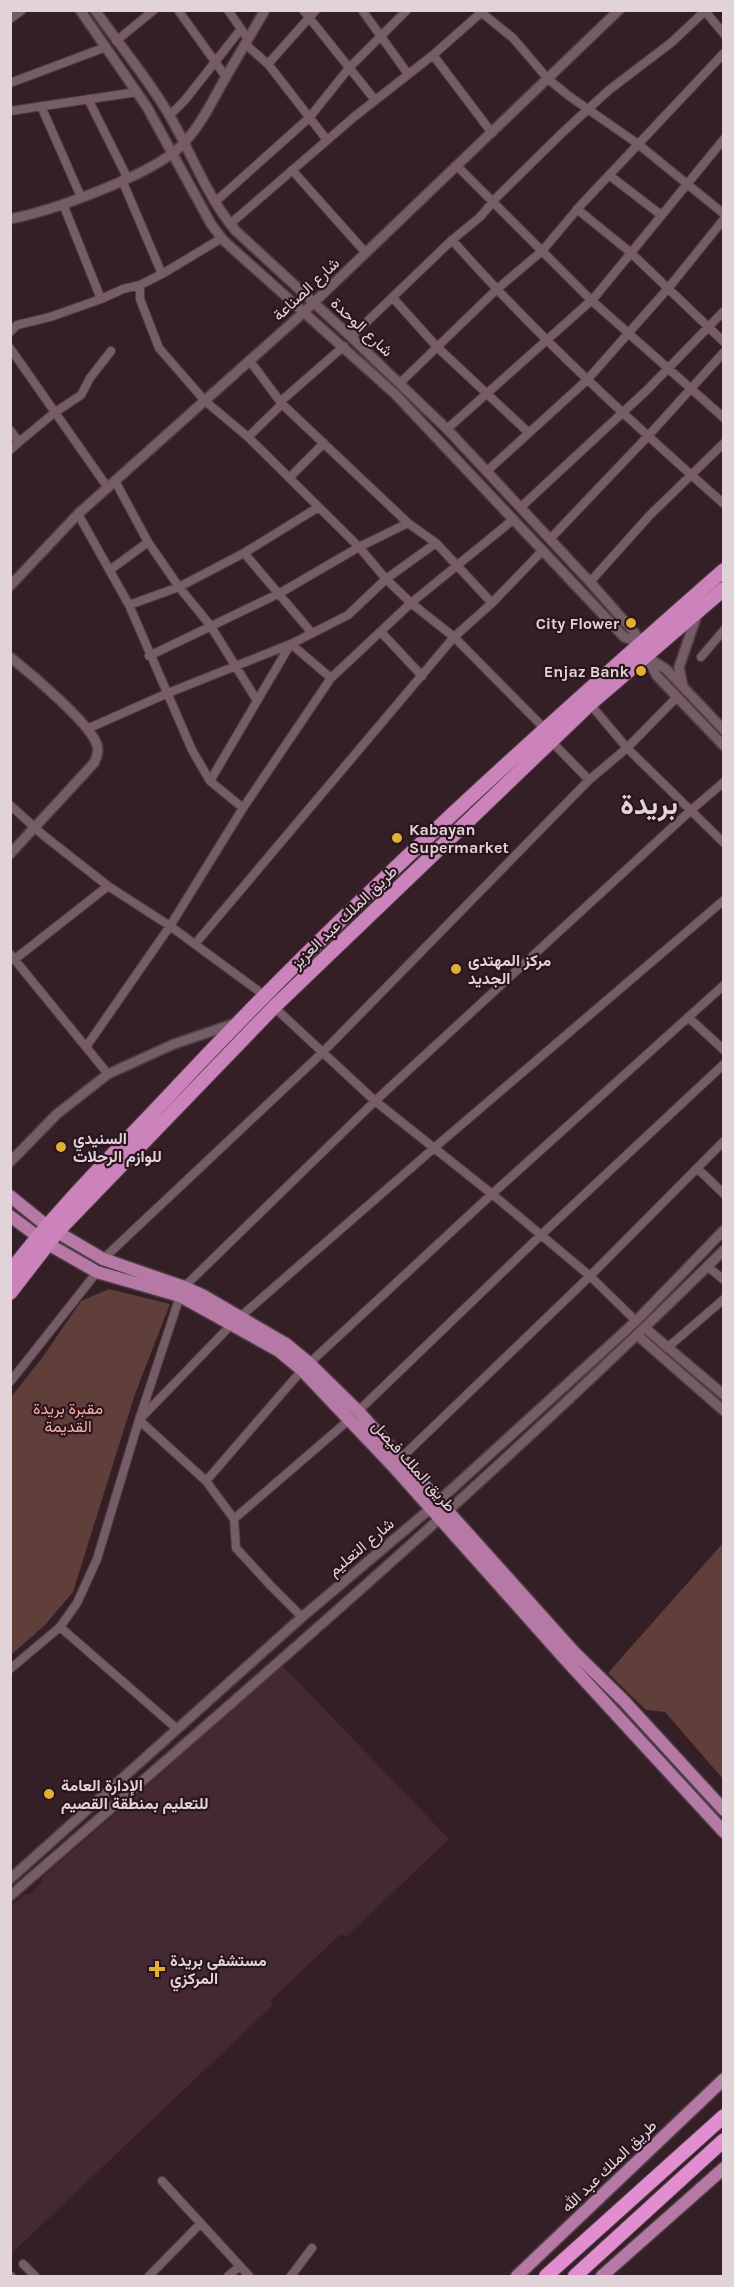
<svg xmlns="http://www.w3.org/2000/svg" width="734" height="2287" font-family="Karla,Vazirmatn,sans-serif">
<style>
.built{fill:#442834}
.green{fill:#603e39}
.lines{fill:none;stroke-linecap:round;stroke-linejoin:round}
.minor-casing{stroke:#4f3d44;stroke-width:10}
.tertiary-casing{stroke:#4f3d44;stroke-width:12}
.primary-casing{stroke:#4f3d44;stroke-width:15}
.trunk-casing{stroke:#4f3d44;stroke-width:16}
.motorway-casing{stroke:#4f3d44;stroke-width:16}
.minor{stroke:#755c66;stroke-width:8}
.tertiary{stroke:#755c66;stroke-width:9}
.primary{stroke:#b679a6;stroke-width:12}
.trunk{stroke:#cc83bb;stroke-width:14}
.motorway{stroke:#e28dd0;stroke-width:14}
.poi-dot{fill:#e1af34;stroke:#2a151e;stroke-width:2}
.labels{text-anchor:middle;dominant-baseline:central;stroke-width:4.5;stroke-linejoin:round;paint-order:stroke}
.street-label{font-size:16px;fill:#e2d3d9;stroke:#2a151e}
.poi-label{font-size:16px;font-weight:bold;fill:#e2d3d9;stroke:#2a151e;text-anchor:start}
.park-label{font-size:16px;fill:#faaea1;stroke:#2a151e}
.town-label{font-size:28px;font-weight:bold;fill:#e2d3d9;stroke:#2a151e}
</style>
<rect width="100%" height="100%" fill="#341f27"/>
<!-- built -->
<path class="built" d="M283,1666L449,1839L346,1937L341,1934L271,2000L273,2005L11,2254V1906L25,1894H30L41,1883L42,1878Z"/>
<!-- green -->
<path class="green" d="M109,1289L170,1304L135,1394L73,1592L45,1625L11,1655V1397L42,1358L81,1301Z
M723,1543V1779L665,1712L646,1710L608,1673Z"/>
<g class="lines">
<!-- minor casing -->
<g class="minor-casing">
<path id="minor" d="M178,10L226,77
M228,10L248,39
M303,10L375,100
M362,10L408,74
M704,10L724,34
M482,13L513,38L548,79L569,96L638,144L724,214
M10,19L22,10
M116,41L154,10
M245,44L268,64L316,10
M433,55L492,133
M268,64L327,140
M10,83L106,47
M88,99L127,177
M41,106L81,197
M10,111L137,92
M169,116L185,100L241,29
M457,166L591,300L724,418
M292,170L366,253
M609,175L661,215
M122,180L162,274
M215,202L309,118L349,68L407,10
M63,204L101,299L123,289L140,285L162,274L222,238
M577,209L630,252L724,342
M230,224L354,117L433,55L484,10
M452,240C536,335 629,420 724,504
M140,285V299L159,348L205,401L248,437L359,547L386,579L411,603L454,637L544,728
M393,298L437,347L529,433
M10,332L17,325L50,317L101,299
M351,337L452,240L480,217L497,197L562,133L609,90L672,42L706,10
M10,348L108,488
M250,361L282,404L408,523L436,543L492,603
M400,383L496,290L542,251L580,206L724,53
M280,402L344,346
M447,429L594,298L724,139
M10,430L19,442L54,413L81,395L90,378L111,351
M248,437L282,404
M10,450L19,442
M487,471L587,380L670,286L724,219
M289,478L324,443
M115,481L148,542L179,587L210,625L256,699
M521,507L647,390L724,311
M78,514L129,605L192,750L210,781L243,808
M550,539L649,435L724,352
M244,553L312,633
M110,570L148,542
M590,582L649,516L724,443
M129,605L179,587L244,553L317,508
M381,632L422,676
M291,644L331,678
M149,656L280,593L359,547L408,523
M701,657L724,630
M590,704L627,748L724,843
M87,729L168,693L291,644L348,615L386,579L436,543
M551,741L589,780
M210,781L290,645
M10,805L43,835L108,886L170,926L264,995
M195,944L454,637L492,603L543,550
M10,954L108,1074
M15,959L108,886
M274,1007L375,1101L492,1194L590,1276L636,1321
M688,1017L724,1050
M86,1047L170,926L243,808L331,678L411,603L514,519
M697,1168L724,1194
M103,1259L323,1052L589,780L627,748L677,697
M707,1266L724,1280
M184,1287L375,1101L690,811L724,782
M667,1348L724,1299
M10,1382L97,1272
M401,1458L590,1276L724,1141
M206,1481L302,1370L492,1194L724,985
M234,1519L350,1419L541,1235L724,1064
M302,1617L271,1586L236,1548L234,1519L206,1481L139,1420L232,1324L434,1148L724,900
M60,1627L176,1728
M10,1669L60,1627L77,1603L97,1559L139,1420L180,1296
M162,2181L249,2276
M23,2264L35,2276
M10,2276H11
M149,2276L201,2223
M228,2276L239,2267
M291,2276L312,2248"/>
</g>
<!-- tertiary casing -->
<g class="tertiary-casing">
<path id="tertiary" d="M80,10L147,107L211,224L223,240L395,394L624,637L641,643
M95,10C118,43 144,74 165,108C190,148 205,195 236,231L351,337L447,429L590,582L635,633L641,643
M10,219C52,211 155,174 183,144C200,126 211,104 223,82C237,58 251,34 265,10
M10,586L78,514L304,312L619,10
M10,657C29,672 91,724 97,745C99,751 97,757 94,763L10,854
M647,657L657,676L724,746
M647,657L666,669L724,730
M683,687L679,667L697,615
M10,1162L57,1114L108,1074L174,1044L236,1023
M645,1328L724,1395
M637,1335L724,1411
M10,1879L302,1617L430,1509L636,1321L724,1230
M10,1896C252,1686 496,1476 724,1250"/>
</g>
<!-- primary casing -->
<g class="primary-casing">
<path id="primary" d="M10,1196L47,1226L103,1259L184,1287L202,1295L286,1344L309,1363L358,1411L574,1652L624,1701L724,1810
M10,1216L48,1244L97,1272L180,1296L279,1351L302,1370L393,1466L565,1659L724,1832
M517,2276L724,2079
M602,2276L724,2168"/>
</g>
<!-- trunk casing -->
<g class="trunk-casing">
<path id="trunk" d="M10,1272C60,1206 119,1149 175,1089C347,905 535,736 724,570
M10,1293L58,1231L274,1007L590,704L724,589"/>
</g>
<!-- motorway casing -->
<g class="motorway-casing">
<path id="motorway" d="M546,2276L724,2116
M575,2276L724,2140"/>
</g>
<!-- minor -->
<use href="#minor" class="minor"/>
<!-- tertiary -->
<use href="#tertiary" class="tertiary"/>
<!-- primary -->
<use href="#primary" class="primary"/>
<!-- trunk -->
<use href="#trunk" class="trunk"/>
<!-- motorway -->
<use href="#motorway" class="motorway"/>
</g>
<!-- markers -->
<g class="poi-dot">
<circle cx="631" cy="623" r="6"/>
<circle cx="641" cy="671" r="6"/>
<circle cx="397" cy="838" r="6"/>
<circle cx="456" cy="969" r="6"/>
<circle cx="61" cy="1147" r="6"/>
<circle cx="49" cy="1794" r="6"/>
<path d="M154 1960h6v6h6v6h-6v6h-6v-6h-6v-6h6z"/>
</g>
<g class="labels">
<!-- street labels -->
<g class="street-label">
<text transform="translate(306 289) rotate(-43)">شارع الصناعة</text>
<text transform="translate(362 327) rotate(43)">شارع الوحدة</text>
<text transform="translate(344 917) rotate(-44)">طريق الملك عبد العزيز</text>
<text transform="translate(414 1466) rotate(48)">طريق الملك فيصل</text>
<text transform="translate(361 1547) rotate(-40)">شارع التعليم</text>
<text transform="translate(609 2166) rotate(-44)">طريق الملك عبد الله</text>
</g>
<!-- poi labels -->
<g class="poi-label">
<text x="619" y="623" text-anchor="end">City Flower</text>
<text x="629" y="671" text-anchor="end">Enjaz Bank</text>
<text x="409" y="829">Kabayan<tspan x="409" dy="18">Supermarket</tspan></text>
<text x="468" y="960">مركز المهتدى<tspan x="468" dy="18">الجديد</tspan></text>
<text x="73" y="1138">السنيدي<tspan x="73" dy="18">للوازم الرحلات</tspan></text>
<text x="61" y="1785">الإدارة العامة<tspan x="61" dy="18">للتعليم بمنطقة القصيم</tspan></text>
<text x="170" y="1960">مستشفى بريدة<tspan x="170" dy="18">المركزي</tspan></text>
</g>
<!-- park labels -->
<g class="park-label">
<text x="68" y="1408">مقبرة بريدة<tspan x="68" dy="18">القديمة</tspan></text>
</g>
<!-- town labels -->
<g class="town-label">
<text x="649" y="804">بريدة</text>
</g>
</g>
<!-- border -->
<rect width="734" height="2287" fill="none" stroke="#e2d3d9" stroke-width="24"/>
</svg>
